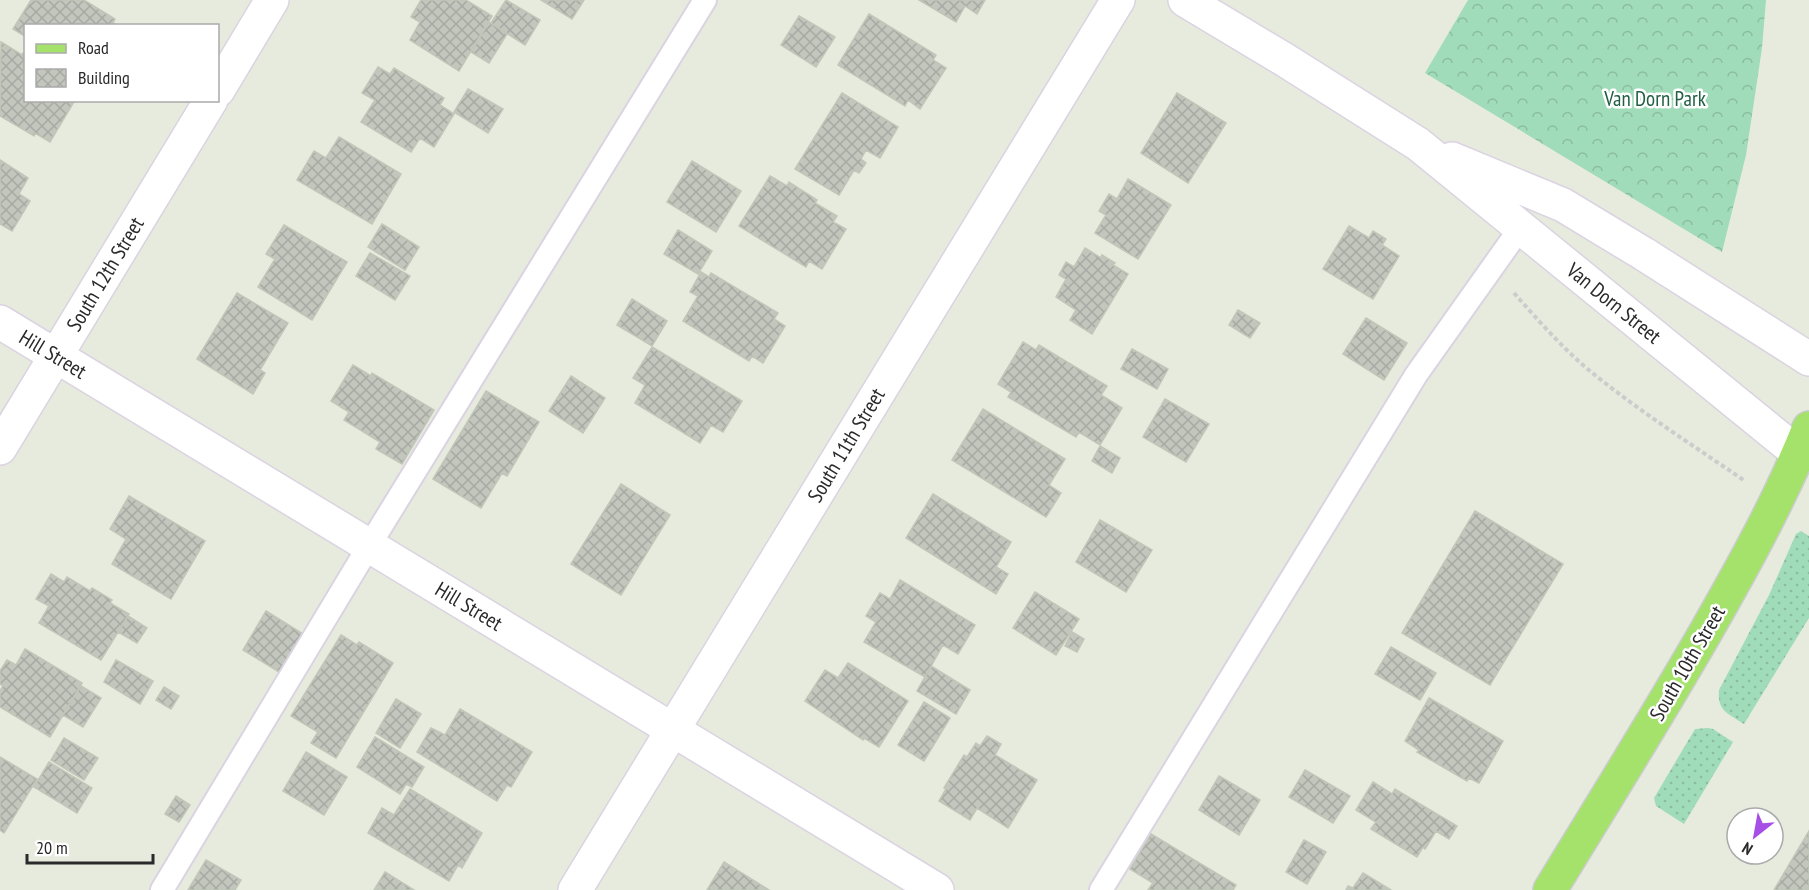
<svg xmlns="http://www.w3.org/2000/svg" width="1809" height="890" font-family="'PT Sans Narrow',sans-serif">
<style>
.grass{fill:url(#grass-dots)}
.forest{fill:url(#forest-crowns)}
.building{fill:url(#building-cross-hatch);stroke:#c0c6b8;stroke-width:1.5}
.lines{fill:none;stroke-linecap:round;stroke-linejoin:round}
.service-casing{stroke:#dbd3e1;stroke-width:26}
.minor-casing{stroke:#dbd3e1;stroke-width:36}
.secondary-casing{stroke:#dbd3e1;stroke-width:36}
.primary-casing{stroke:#ccc;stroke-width:36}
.path{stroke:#ccc;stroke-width:4;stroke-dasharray:4.5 3;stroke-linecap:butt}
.service{stroke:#fff;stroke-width:22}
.minor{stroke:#fff;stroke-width:33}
.secondary{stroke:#fff;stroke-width:33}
.primary{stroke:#a4e26c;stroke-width:33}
.labels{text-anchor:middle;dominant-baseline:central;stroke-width:5;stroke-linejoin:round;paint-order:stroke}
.park-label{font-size:21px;fill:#226044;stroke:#fff}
.street-label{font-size:21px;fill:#2a2a2a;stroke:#fff}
</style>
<defs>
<pattern id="grass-dots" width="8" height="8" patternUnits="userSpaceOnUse" patternTransform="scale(1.5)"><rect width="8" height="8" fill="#a0dcb9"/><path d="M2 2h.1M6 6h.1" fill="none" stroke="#8abd9f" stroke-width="1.8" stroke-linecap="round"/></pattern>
<pattern id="forest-crowns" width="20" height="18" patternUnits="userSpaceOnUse" patternTransform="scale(1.5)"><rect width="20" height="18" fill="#a0dcb9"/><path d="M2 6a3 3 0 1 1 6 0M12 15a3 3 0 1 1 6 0" fill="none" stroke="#8abd9f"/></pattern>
<pattern id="building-cross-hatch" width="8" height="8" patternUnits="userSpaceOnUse" patternTransform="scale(1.5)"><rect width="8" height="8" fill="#c2c6bd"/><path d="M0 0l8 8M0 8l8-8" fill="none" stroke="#a7aaa3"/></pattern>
</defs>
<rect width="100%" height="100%" fill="#e7ebde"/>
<!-- grass -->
<path class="grass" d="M1801,531L1809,536V618L1744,724C1728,713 1717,711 1719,690L1769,595L1796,534Z
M1708,728L1713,729L1733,742L1684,824L1656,806L1654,798L1695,729Z"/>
<!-- forest -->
<path class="forest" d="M1468,0H1766L1762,48L1746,155L1722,252L1425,73Z"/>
<!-- building -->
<path class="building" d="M31,0H84L115,19L113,23L118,26H26V37L13,29Z
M421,0H466L492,16L459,71L410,40L420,22L411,17Z
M506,0L540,20L525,45L491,23Z
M541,0H584L572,19Z
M919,0H985L977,14L965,6L956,22Z
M869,14L936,55L933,60L946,68L920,109L908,100L905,106L838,65Z
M799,16L835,37L816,67L781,45Z
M489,22L507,34L489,63L471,52Z
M1,42L22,55L23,53L26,55V100H75L50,142L35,133L34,136L0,116Z
M378,67L390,74L394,68L444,98L440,105L454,114L434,147L420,138L411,152L361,122L375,100L362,93Z
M468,89L503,109L488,133L454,112Z
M842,93L898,127L880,158L866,150L861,159L866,163L859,173L854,170L839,195L795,169Z
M1177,93L1226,123L1188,183L1141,153Z
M339,137L401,174L372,224L297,180L314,151L326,158Z
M0,160L28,178L19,194L30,201L12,231L0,224Z
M692,161L741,191L716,232L667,202Z
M770,176L787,186L789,182L817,200L815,203L837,216L833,222L846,229L822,269L809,261L806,267L739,226Z
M1128,179L1171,205L1138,259L1095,233L1106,215L1099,211L1109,194L1117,199Z
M382,224L419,247L405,270L368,247Z
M284,225L347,262L312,320L258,287L275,259L266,254Z
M1349,226L1369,238L1373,231L1386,239L1382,245L1399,256L1373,299L1323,269Z
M678,230L712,251L698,274L664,254Z
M1085,248L1101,258L1102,255L1115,263L1113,265L1128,274L1092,334L1070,320L1076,310L1056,297L1066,279L1059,275L1066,262L1074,267Z
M370,253L410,276L395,300L356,276Z
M701,272L709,277L711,273L778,313L774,319L785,326L763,363L752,356L749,361L683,321L698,296L690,292Z
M237,293L288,323L260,370L265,373L253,394L197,359Z
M632,299L667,321L652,346L617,325Z
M1238,310L1260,323L1250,338L1229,325Z
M1366,318L1407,343L1384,380L1343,354Z
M1023,342L1036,350L1039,345L1107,386L1101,395L1122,408L1100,445L1079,432L1076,437L1008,397L1011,392L998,384Z
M652,347L742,401L723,432L711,425L700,443L635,403L645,385L633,378Z
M1132,349L1168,369L1157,389L1121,369Z
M353,365L371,376L372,373L434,410L402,464L376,449L380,442L344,420L349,412L331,401Z
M571,376L605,398L583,433L549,411Z
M486,391L539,422L507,476L502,473L481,508L433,479Z
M1165,399L1209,424L1186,462L1143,437Z
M983,409L1065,459L1049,485L1061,493L1046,517L952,460Z
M1100,446L1120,458L1112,473L1092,461Z
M621,484L670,515L621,595L571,564Z
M933,494L1011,542L996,567L1008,574L996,594L906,538Z
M129,496L205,541L171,599L112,564L126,539L110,529Z
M1475,511L1563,564L1490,685L1402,633Z
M1100,520L1152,550L1126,592L1076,562Z
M51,574L64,582L67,577L90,591L92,588L112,600L110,603L129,614L101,660L39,623L49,606L36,599Z
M900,580L975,625L958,654L943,645L925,677L864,642L876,622L866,616L880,593L890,599Z
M1035,592L1079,619L1056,655L1013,628Z
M266,611L303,634L279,672L243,650Z
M128,616L147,628L137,643L118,632Z
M1072,632L1084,639L1077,652L1065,646Z
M341,635L357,645L359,642L393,663L336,758L311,743L318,732L291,716Z
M1391,647L1436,673L1420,700L1375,674Z
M25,649L82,683L50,737L0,707V691L3,686L0,684V671L7,660L16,665Z
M116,660L153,681L140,704L104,682Z
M848,663L908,701L879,747L864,738L863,740L805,701L825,670L838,678Z
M931,666L970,690L956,714L917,691Z
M81,686L101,698L83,727L63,715Z
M164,687L179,696L171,709L156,700Z
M1429,698L1503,741L1479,783L1469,778L1467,781L1417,752L1419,750L1405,741Z
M396,699L421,714L400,748L376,733Z
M924,702L950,718L924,761L898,745Z
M460,709L532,752L511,787L507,785L497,801L417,752L431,728L445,735Z
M987,736L1001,744L995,755L1037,780L1008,828L977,808L970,820L939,801L946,789L944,788L964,755L967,757L976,743L980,746Z
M375,737L424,767L412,787L406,784L400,794L357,767Z
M64,738L98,758L84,780L51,760Z
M306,752L347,777L324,815L283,791Z
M0,757L37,779L4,833L0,830Z
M49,762L92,788L77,813L34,787Z
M1305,770L1350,796L1333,823L1289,797Z
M1219,776L1260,800L1239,835L1199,810Z
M1373,782L1392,794L1395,789L1457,826L1449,839L1436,831L1425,849L1423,847L1417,857L1371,829L1376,822L1356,810Z
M410,789L482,833L462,868L458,865L449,881L368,833L382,808L394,815Z
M176,796L190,805L179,822L165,814Z
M1809,831V890H1774Z
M1151,834L1236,885L1233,890H1148L1153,883L1130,869Z
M1304,840L1326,852L1307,884L1286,872Z
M206,860L241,880L235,890H188Z
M724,862L769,890H707Z
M385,872L414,890H374Z
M1363,873L1391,890H1346L1348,886L1353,888Z"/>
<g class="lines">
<!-- service casing -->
<g class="service-casing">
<path id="service" d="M162,890L369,546L705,0
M1101,890L1416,375L1521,227"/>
</g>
<!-- minor casing -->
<g class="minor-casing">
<path id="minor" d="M218,90L272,0
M0,322L937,890
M0,448L211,100
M575,890L1118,0"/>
</g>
<!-- secondary casing -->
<g class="secondary-casing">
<path id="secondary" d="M1185,0L1285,60L1418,144L1799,454
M1452,159L1563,205L1644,254L1809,359"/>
</g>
<!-- primary casing -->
<g class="primary-casing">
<path id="primary" d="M1550,890C1603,803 1657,717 1708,628C1745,563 1781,498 1809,428"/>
</g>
<!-- path -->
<path class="path" d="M1514,293C1536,318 1559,344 1584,366C1634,408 1691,444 1745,481"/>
<!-- service -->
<use href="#service" class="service"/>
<!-- minor -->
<use href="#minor" class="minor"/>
<!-- secondary -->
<use href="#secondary" class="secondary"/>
<!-- primary -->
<use href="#primary" class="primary"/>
</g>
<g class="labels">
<!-- park labels -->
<g class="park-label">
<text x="1655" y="98">Van Dorn Park</text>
</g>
<!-- street labels -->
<g class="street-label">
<text transform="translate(105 274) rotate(-59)">South 12th Street</text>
<text transform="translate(1614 303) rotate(39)">Van Dorn Street</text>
<text transform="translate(53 354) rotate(31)">Hill Street</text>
<text transform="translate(846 445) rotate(-59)">South 11th Street</text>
<text transform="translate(469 606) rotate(31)">Hill Street</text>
<text transform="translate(1687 663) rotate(-60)">South 10th Street</text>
</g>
</g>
<!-- legend -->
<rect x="24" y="24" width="195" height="78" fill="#ffffff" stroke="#aaaaaa" stroke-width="1.5"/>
<rect x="36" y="44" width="30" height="9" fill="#a4e26c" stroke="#aaaaaa" stroke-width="1.5"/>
<text x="78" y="54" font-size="18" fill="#2a2a2a">Road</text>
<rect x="36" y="69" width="30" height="18" fill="url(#building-cross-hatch)" stroke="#aaaaaa" stroke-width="1.5"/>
<text x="78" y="84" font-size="18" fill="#2a2a2a">Building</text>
<!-- north arrow -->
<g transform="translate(1755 836) rotate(211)"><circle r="28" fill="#ffffff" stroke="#aaaaaa" stroke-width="1.5"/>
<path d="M0-4.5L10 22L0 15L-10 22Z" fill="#a64fe7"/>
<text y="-9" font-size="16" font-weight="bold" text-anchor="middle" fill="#2a2a2a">N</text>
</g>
<!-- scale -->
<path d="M27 854v9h126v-9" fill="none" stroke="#2a2a2a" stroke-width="3"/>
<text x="36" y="854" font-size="18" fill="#2a2a2a" stroke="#ffffff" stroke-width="4.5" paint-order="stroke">20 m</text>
</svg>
